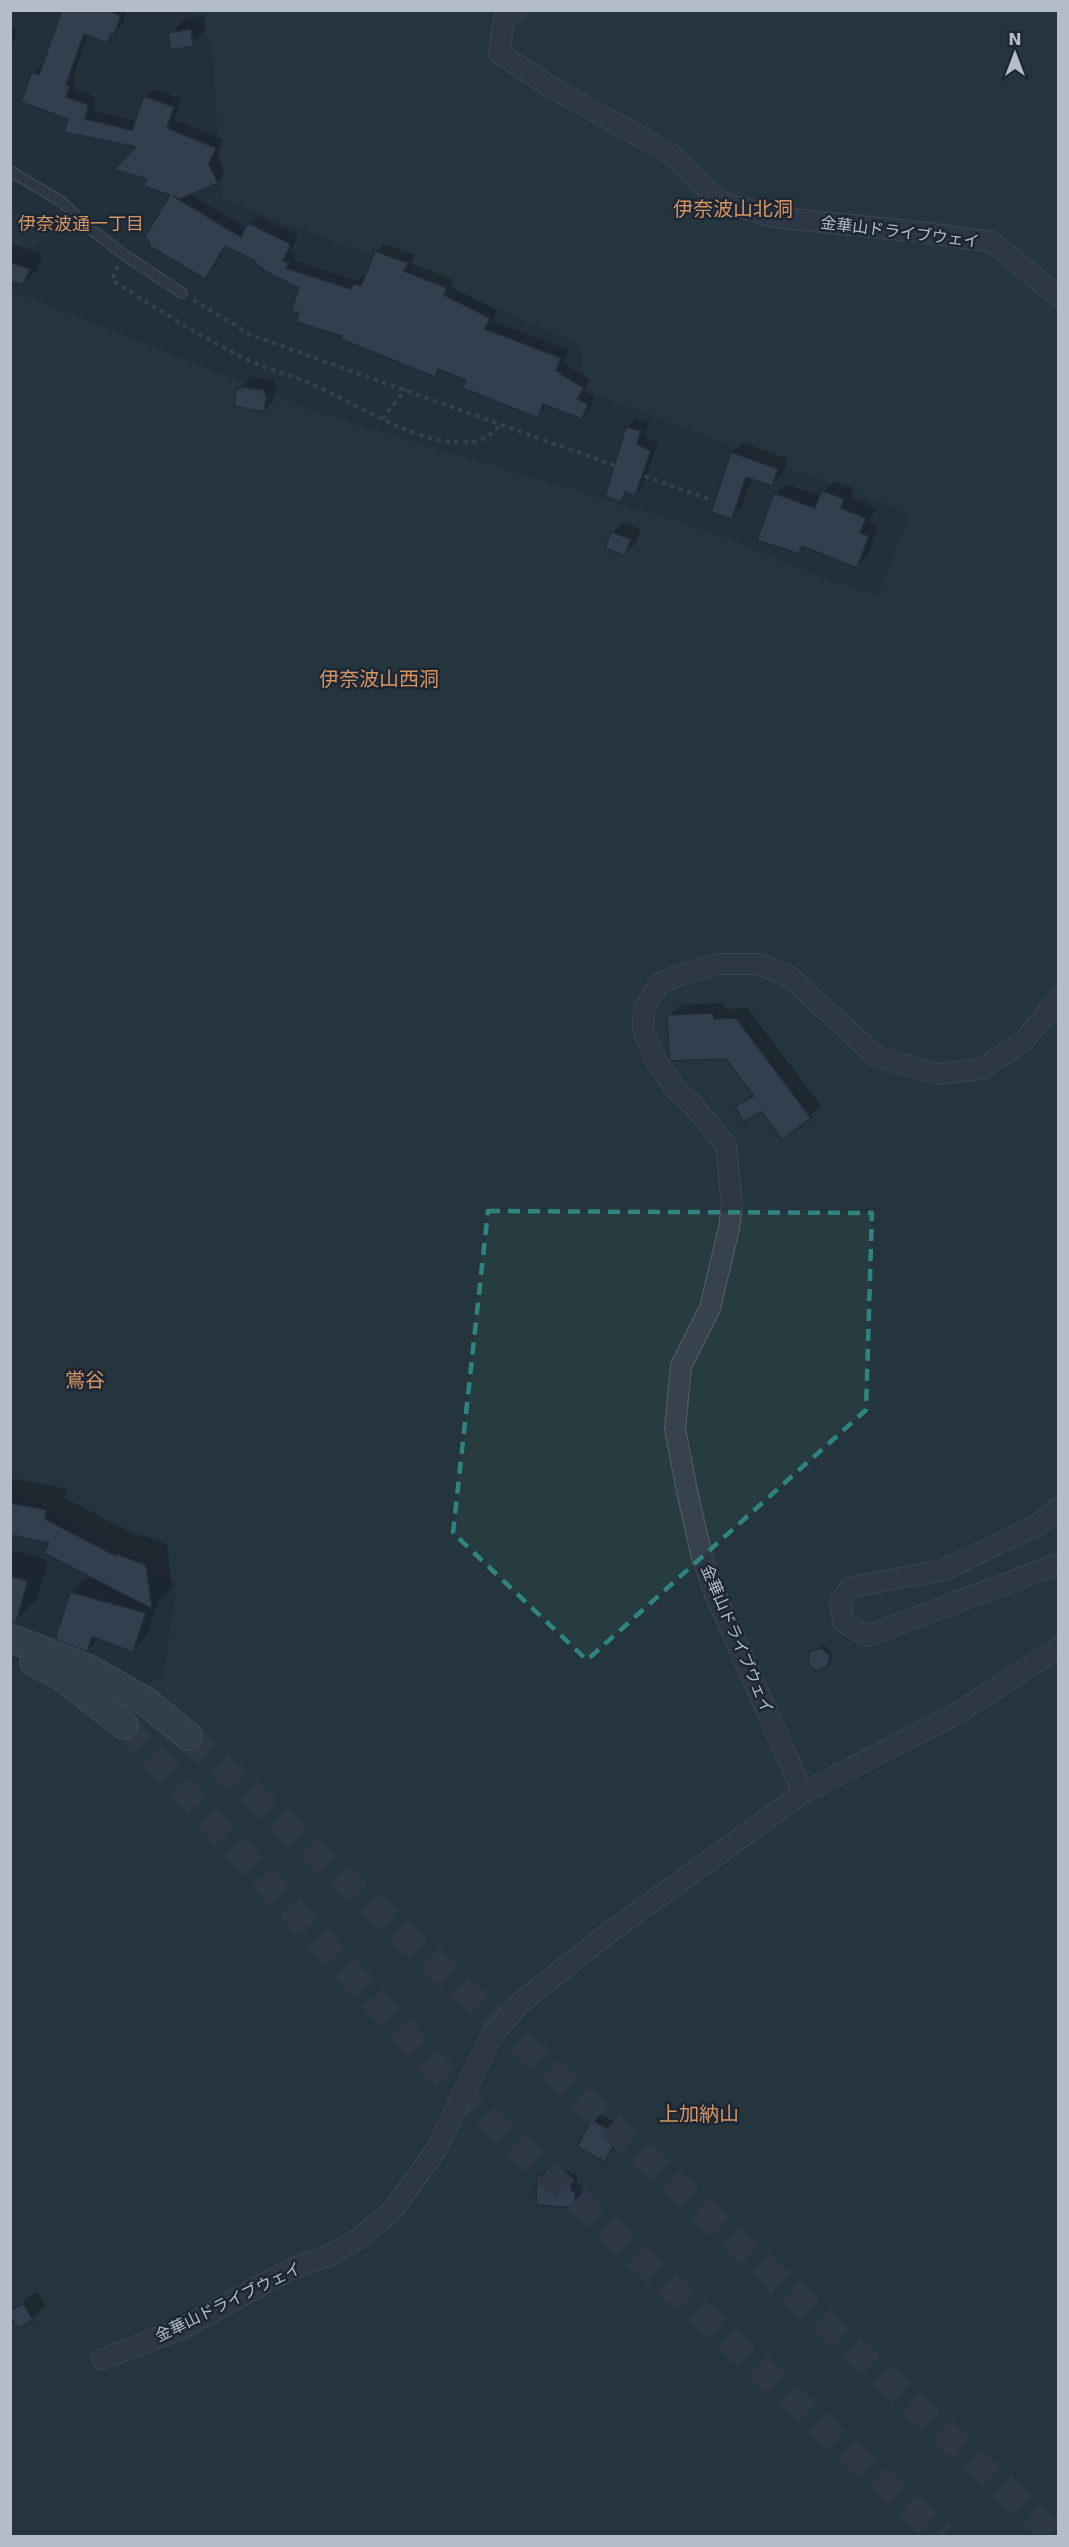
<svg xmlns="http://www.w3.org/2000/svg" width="1069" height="2547" font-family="'DejaVu Sans','Noto Sans JP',sans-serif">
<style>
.green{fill:#263c3f}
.shadow{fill:#0007}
.building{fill:#455162;stroke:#1f2835;stroke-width:1.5}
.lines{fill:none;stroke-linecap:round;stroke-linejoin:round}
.secondary-tunnel{stroke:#3a4453;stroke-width:27;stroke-dasharray:27 14;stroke-linecap:butt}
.lane-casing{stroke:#565f6c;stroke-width:12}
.street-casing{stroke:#565f6c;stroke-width:22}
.secondary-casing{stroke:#565f6c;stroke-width:30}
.path{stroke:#44595c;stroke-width:4;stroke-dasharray:4.5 4.5;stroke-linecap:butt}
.lane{stroke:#38414e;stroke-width:9}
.street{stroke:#38414e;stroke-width:20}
.secondary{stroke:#465061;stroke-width:27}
.marked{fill:none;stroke:#308480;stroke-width:4.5;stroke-dasharray:12 8;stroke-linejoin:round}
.labels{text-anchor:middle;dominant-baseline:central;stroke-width:5;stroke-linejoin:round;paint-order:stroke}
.street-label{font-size:16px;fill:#b4bcc9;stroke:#1d2633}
.neighbourhood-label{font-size:18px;fill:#d59563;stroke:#1d2633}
.quarter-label{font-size:20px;fill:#d59563;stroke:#1d2633}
</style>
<rect width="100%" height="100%" fill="#242f3e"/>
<!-- green -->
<path class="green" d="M191,11H1058V2536H11V1660L103,1699L163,1679L177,1582L11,1489L10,290L323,414L709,531L832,581L878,596L910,514L586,391L580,345L393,264L222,199L212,46Z
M11,208L47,231L40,243L11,254Z"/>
<!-- shadow -->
<path class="shadow" d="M61,10H127L122,25L107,41L88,34L73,77L77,78L73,89L96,97L92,111L137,121L146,97L154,89L181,99L174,120L223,139L217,155L225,174L217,182L189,194L247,228L257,216L298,235L290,253L296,255L293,260L357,281L362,276L366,277L376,252L384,244L415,255L411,263L454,280L451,287L497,310L492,321L568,350L563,363L590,380L583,391L595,396L590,409L582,417L547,404L538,416L468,379L442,369L435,376L344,335L301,313L300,287L258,260L227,245L213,269L205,277L172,195L149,178L139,146L70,118L33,73L41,65L44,66Z
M204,15L206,30L192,44L170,34L184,20Z
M10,27L18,30L10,51Z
M11,243L43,255L37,270L23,284L10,279Z
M252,377L275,380L274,384H276L274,400L264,410L237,390Z
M636,419L649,423L644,436L658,442L643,485L635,494L629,492L621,500L606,495L628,427Z
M743,442L788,459L782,474L771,485L752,477L742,507L732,517V453Z
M834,481L854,488L850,498L876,508L869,523L878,526L867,556L857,566L806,546L799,553L775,494L786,484L821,496Z
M623,522L641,529L635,544L625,554L613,533Z
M724,1003V1009L747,1008L821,1106L782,1138L761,1110L737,1107L754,1093L727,1057L669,1016L680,1005Z
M10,1478L67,1489L65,1498L137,1536L139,1534L167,1544L172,1587L159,1600L147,1635L132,1650L99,1638L87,1650L71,1593L86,1578L97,1579L51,1542L10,1534Z
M10,1550L48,1560L37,1599L16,1620L10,1618Z
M824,1645L832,1652L831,1662L827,1665L810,1653Z
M599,2114L625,2127L611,2153L605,2160L579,2147L592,2121Z
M546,2170L571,2171L570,2174H577V2185H582L581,2199L574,2206L539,2176Z
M34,2293H38L46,2305L32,2319L10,2312Z"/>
<!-- building -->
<path class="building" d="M62,10H107L121,16L114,35L111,34L107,43L84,34L66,85L70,86L66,97L89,105L85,119L132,130L144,96L174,107L167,128L216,148L209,164L218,183L180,199L173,196L241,237L248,223L291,244L283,261L289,263L286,268L351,289L353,283L361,286L375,251L408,263L404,271L447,288L444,295L490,318L485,329L561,358L556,371L584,388L577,399L588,404L582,419L543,404L538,418L463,388L466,380L438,369L435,377L341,339L342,336L296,322L299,313L291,311L299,288L263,270V268L255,264L256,261L225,246L205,279L148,245L150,242L144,238L170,195L144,186L147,179L114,169L136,147L64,132L68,119L21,102L32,72L39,75Z
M191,29L193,46L171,50L168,33Z
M10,262L30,269L23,285L10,281Z
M241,387L265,390L264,394H267L264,412L234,406L236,389H240Z
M626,427L641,431L637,444L651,451L635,496L625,492L621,502L605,496Z
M731,452L778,469L772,486L746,477L732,519L711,512Z
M822,490L844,499L841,508L866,518L860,533L869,536L857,568L802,546L799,554L757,540L774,493L815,508Z
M611,532L631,539L625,556L605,548Z
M713,1013L714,1019L736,1018L811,1118L782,1140L761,1112L743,1122L735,1106L754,1096L726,1059L671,1061L669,1059L667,1015Z
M10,1503L47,1510L45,1519L116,1556L117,1554L146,1565L152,1609L44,1553L49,1543L10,1535Z
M10,1576L28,1581L16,1623H10Z
M70,1592L146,1613L133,1652L92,1637L87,1652L55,1639Z
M820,1648L830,1655L828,1666L817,1671L808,1664L809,1652Z
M591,2120L619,2134L605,2162L577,2147Z
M537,2176L564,2177V2180H571V2191H575V2208L536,2205Z
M23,2303L33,2320L18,2329L10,2316V2311Z"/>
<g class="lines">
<!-- secondary-tunnel -->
<path class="secondary-tunnel" d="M124,1725L453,2087L942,2536
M188,1736L1056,2536"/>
<!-- lane casing -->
<g class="lane-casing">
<path id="lane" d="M10,171L62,202L85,225L123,254L182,293"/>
</g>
<!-- street casing -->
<g class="street-casing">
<path id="street" d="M517,10L504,19L499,53L549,86L671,154L719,201L773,217L920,232L992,242L1058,296
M1058,1508L1039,1524L944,1570L851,1587L840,1601L843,1622L867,1636L1058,1564
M803,1793L715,1594L702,1557L687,1491L675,1429L681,1366L710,1308L729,1228L732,1206L726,1145L693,1105L676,1090L656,1060L643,1030L644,1008L659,984L679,975L719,964H759L790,977L877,1057L938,1074L981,1069L1023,1042L1058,999
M102,2359L181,2329L293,2268L330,2255L361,2237L392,2211L436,2150L491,2037L520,2003L610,1932L803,1793L958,1713L1058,1648"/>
</g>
<!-- secondary casing -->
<g class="secondary-casing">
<path id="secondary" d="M10,1638L91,1670L145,1701L188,1736
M34,1662L61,1676L124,1725"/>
</g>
<!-- path -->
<path class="path" d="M118,266L112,280C157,309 202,338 250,361C269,370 290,375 310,383C355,403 421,448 471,442C485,441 492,433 501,424
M193,300L251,335L711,500
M382,419L406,389"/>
<!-- lane -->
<use href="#lane" class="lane"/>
<!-- street -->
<use href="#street" class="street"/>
<!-- secondary -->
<use href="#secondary" class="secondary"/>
</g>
<!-- marked area -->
<path d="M0 0H1069V2547H0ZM488,1211L872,1213L866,1410L587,1660L453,1533Z" fill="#242f3e" fill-opacity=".55" fill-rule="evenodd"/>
<path class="marked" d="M488,1211L872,1213L866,1410L587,1660L453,1533Z"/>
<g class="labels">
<!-- street labels -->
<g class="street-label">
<text transform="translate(900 232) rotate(7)">金華山ドライブウェイ</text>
<text transform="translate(737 1639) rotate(67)">金華山ドライブウェイ</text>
<text transform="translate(228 2302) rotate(-26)">金華山ドライブウェイ</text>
</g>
<!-- neighbourhood labels -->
<g class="neighbourhood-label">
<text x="81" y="223">伊奈波通一丁目</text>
</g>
<!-- quarter labels -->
<g class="quarter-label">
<text x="733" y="209">伊奈波山北洞</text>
<text x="379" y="679">伊奈波山西洞</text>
<text x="85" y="1380">鴬谷</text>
<text x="699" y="2114">上加納山</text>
</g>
</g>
<!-- border -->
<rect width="1069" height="2547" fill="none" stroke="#b4bcc9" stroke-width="24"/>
<!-- north arrow -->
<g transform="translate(1015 54)" stroke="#1d2633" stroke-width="4.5" paint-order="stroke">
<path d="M0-4.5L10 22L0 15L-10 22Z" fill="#b4bcc9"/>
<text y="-9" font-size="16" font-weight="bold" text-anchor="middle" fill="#b4bcc9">N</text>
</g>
</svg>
